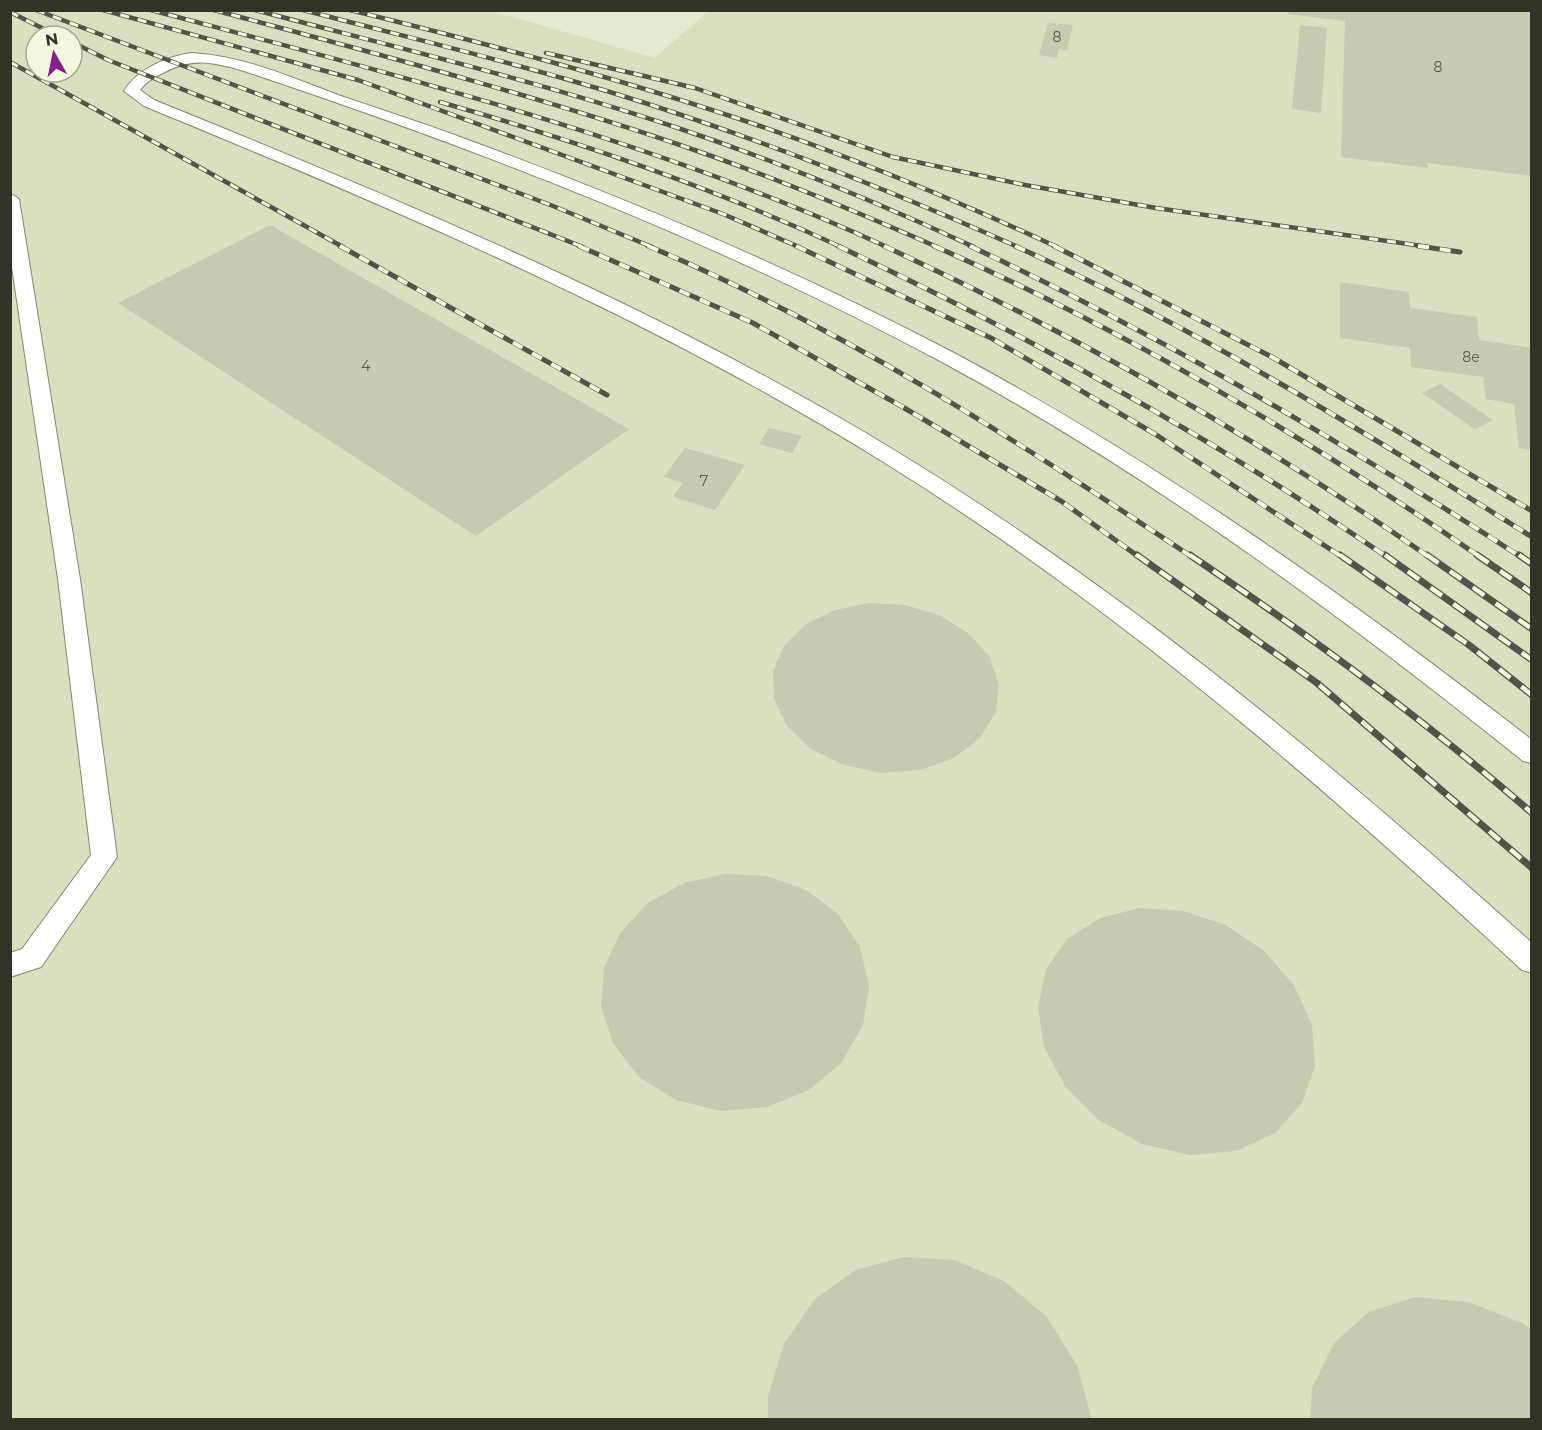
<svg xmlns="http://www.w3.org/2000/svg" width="1542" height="1430" font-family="Montserrat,sans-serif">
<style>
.built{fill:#d9dfbf;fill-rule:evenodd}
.building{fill:#c6cbb2}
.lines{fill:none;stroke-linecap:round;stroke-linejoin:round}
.lane-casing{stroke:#838971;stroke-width:2}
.lane{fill:#fff;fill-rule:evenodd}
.rail-far2-casing{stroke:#525447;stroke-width:4.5}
.rail-far1-casing{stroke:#525447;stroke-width:5}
.rail-casing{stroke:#525447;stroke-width:7}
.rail-far2{stroke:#f2f7dd;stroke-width:3;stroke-dasharray:9;stroke-linecap:butt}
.rail-far1{stroke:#f2f7dd;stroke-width:4;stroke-dasharray:11;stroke-linecap:butt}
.rail{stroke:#f2f7dd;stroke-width:4.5;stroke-dasharray:14;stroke-linecap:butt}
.labels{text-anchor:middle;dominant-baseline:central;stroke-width:4.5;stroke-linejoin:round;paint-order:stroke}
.far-number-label{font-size:14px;fill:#56594b}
.number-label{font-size:15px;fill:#56594b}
</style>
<rect width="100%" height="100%" fill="#e4ead0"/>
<!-- built -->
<path class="built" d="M10,11H491L655,58L708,11H1531V1419H11ZM36,36H72V72H36Z"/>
<!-- building -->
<path class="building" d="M1288,10H1532V176L1427,163L1428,168L1341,157L1345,21L1288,14Z
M1048,23L1073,25L1067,50L1059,49L1057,58L1039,55Z
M1300,25L1327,28L1321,113L1292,109Z
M270,225L629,429L476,536L118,303Z
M1340,282L1409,292L1410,308L1477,317L1479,340L1532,348V450L1519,448L1514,404L1486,399L1483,377L1411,367L1410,348L1340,338Z
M1440,384L1493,420L1475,429L1422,393Z
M769,428L802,436L792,453L759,444Z
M685,448L745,465L715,510L673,497L683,483L664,477Z
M869,603L905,605L939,615L968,633L989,656L999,684L996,712L980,738L954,758L920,770L882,773L844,765L811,749L787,726L774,699L773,671L784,646L806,624L835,610Z
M725,874L767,876L806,890L838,914L860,947L869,986L863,1025L842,1062L809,1090L767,1107L721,1111L676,1100L639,1077L614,1045L601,1007L604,968L620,933L648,903L684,883Z
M1140,908L1183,911L1226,925L1264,951L1294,985L1312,1025L1315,1066L1302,1103L1275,1133L1236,1151L1190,1155L1142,1144L1099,1120L1065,1086L1044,1047L1038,1007L1046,969L1067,939L1100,918Z
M904,1257L954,1260L1004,1281L1046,1316L1077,1365L1092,1420H768V1396L784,1344L814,1300L855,1270Z
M1415,1297L1468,1302L1522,1323L1532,1330V1420H1310L1312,1388L1334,1343L1369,1312Z"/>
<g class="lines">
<!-- lane casing -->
<g class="lane-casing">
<path id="lane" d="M192,53C243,56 291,77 338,95C379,109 420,122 460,137C630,199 796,270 956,354C1160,463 1350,598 1532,740V763L1523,761C1340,614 1149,474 942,362C720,243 484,151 244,71C212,62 194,57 163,73C154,77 146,82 140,90L154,100C409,203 664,310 899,453C1128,593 1333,764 1532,943V973L1522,970C1322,785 1117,607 885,463C652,318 397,210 144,106L124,91C137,69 168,56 192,53Z
M11,194L19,199L80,579L117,857L41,967L10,977V953L22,949L91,855L58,579L10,253Z"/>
</g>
<!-- lane -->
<use href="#lane" class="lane"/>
<!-- rail-far2 casing -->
<g class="rail-far2-casing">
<path id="rail-far2" d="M36,10L553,206L652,247
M103,10L358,80L723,214L799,247
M151,10C400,76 652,139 887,247
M214,10C370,52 527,93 680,145C768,175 853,210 937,247
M255,10C395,47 537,81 675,127C776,161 877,202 974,247
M303,10C406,37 509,61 610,92C750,135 885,188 1018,247
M350,10C488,44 626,80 760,126C861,161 960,202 1057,247
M10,12L58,36
M72,42L108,60L583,247
M546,53L695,88L893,157L1025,185L1156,208L1429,247
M10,62L343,247
M440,102C577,141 712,187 841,247"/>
</g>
<!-- rail-far1 casing -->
<g class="rail-far1-casing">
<path id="rail-far1" d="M340,246L607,395
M579,246L753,323L901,406L1061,501L1139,557
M648,246C841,327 1018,441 1192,557
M796,246L991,338L1155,434L1342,557
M838,246C1029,336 1213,438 1387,557
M884,246C1074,334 1257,437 1429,557
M934,246C1125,330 1308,438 1480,557
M970,246C1162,336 1343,442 1521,557
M1015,246C1195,327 1365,432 1532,537
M1054,246L1272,357L1532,511
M1418,246L1460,252"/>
</g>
<!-- rail casing -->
<g class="rail-casing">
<path id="rail" d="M1137,555L1317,683L1532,868
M1190,555C1306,633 1426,721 1532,813
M1340,555L1469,645L1532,695
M1385,555L1532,660
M1427,555L1532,629
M1477,555L1532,593
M1519,555L1532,564"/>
</g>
<!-- rail-far2 -->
<use href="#rail-far2" class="rail-far2"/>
<!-- rail-far1 -->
<use href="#rail-far1" class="rail-far1"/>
<!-- rail -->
<use href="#rail" class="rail"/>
</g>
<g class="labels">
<!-- far-number labels -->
<g class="far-number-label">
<text x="1057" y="37">8</text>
<text x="1438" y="67">8</text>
<text x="1471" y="357">8e</text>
<text x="366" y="366">4</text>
</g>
<!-- number labels -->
<g class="number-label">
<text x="704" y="480">7</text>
</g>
</g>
<!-- border -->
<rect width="1542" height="1430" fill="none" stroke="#313329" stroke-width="24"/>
<!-- north arrow -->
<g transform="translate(54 54) rotate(351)"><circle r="28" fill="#f2f7dd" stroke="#a5a995" stroke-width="1.5"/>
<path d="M0-4.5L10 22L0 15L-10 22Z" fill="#861f87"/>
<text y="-9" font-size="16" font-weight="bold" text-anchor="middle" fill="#313329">N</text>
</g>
</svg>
